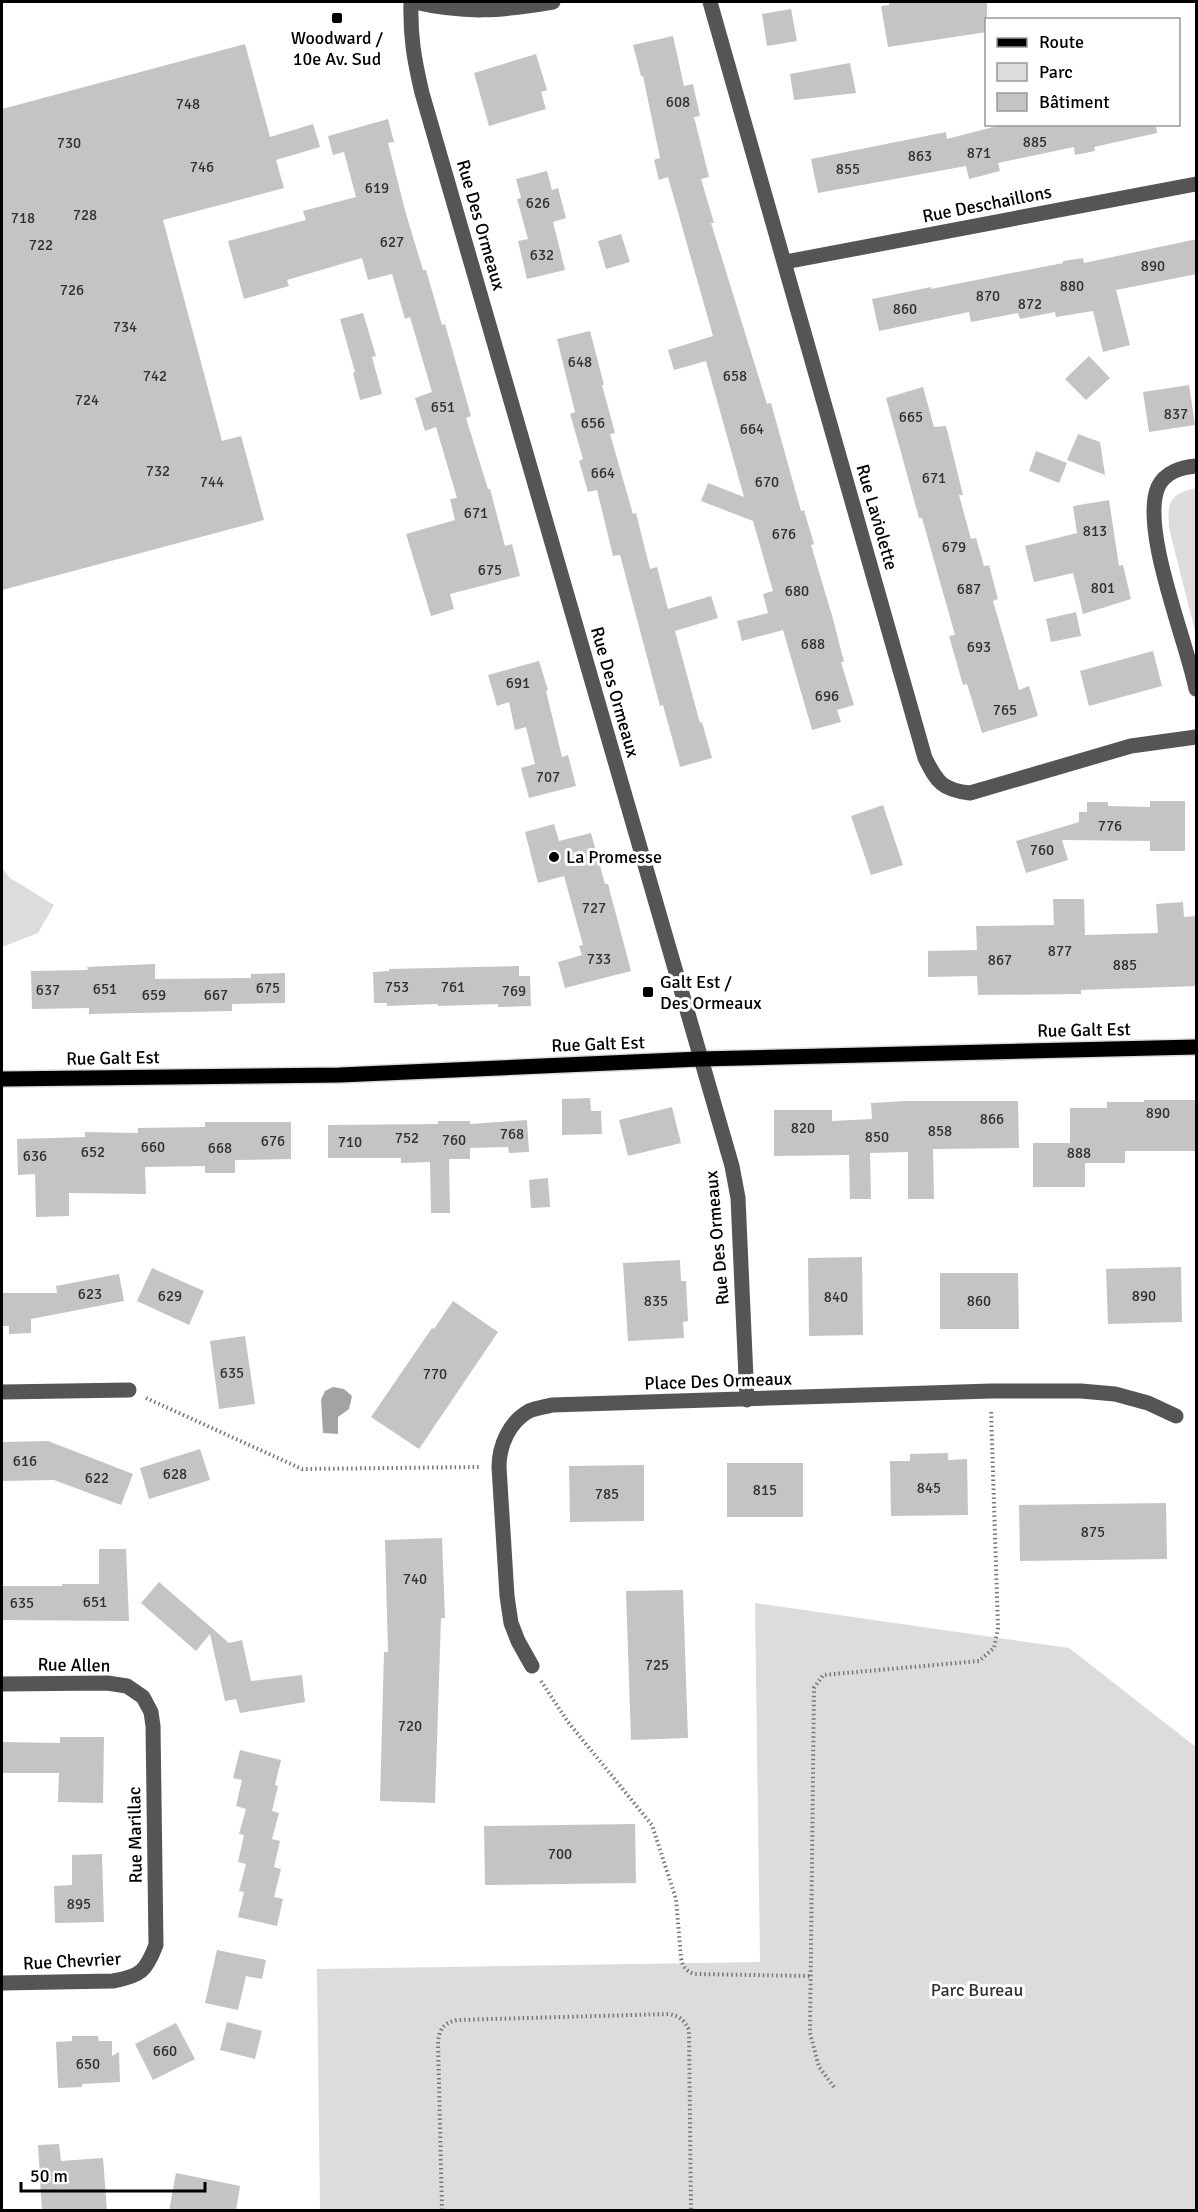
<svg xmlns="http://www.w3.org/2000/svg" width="1198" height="2212" font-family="Signika,sans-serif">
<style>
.green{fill:#dcdcdc}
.water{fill:#a3a3a3}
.building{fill:#c4c4c4}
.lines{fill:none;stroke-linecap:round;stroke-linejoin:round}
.major-casing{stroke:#dbdbdb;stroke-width:18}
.path{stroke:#777;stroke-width:4;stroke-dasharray:1.5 3;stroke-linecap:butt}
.minor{stroke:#555;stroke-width:15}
.major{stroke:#000;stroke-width:15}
.poi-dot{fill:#000;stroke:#fff;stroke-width:2}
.labels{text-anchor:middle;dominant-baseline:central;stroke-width:6;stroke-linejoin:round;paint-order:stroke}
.number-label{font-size:15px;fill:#313131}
.poi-label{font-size:18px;fill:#000;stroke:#fff;text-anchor:start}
.street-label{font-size:18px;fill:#000;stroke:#fff}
.park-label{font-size:18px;fill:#333;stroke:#fff}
</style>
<rect width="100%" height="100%" fill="#fff"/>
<!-- green -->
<path class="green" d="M1196,488V635L1169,528C1167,502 1170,494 1196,488Z
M2,868L10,878L54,905L38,933L2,947Z
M755,1603L1069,1648L1196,1747V2210H320L317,1969L760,1962Z"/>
<!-- water -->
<path class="water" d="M333,1387L344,1389L352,1396L349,1409L338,1417V1434L323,1433L321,1400L325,1391Z"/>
<!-- building -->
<path class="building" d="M889,2H987V32L888,47L881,6L889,5Z
M791,9L797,41L767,46L762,14Z
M673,36L684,86L693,84L700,116L694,117L709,177L701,179L714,223H711L767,404L771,403L801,511L804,510L814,544L811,545L833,619L844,662H841L854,705L837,710L841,722L812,730L783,630L742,641L737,621L768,613L763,594L773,591L753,521L701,501L708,483L744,497L706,361L674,370L668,350L713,336L668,177L659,180L654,160L660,158L643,76H641L633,45Z
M245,44L270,137L313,124L320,147L276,160L284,188L163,220L222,441L241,436L264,520L2,590V109Z
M536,54L547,90L541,92L546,109L489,126L474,73Z
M850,63L856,93L794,100L790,74Z
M388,119L394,142L388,143L406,214L423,270H426L442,325L445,324L471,416L466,418L488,489H490L505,546L512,544L520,576L450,594L454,609L431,616L406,534L455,520L450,499L457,498L436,427L425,431L415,398L432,392L410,317L405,319L392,274L368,280L362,258L287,280L289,286L244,299L228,241L306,220L303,211L356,197L344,152L333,155L328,136Z
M1005,124H1156L1157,133L1094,147L1095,151L1075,155L1074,147L998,163L1000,171L969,179L966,166L818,193L811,159L946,132L947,139Z
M547,171L552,190L558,188L566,218L553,222L565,270L527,279L518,241L528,239L517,199L521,198L516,179Z
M621,234L630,262L606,269L598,241Z
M1197,239V274L1116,290L1130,345L1103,352L1093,311L1056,317L1055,312L1020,319L1018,313L971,322L969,312L879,331L872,299L931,287V289L1063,263V261L1083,258L1084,263Z
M363,313L376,356L372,357L382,394L360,400L353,373L355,372L340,319Z
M590,331L604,385H602L615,433L610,434L633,514L636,513L650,569L657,567L668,609L711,596L718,618L675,631L700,723L702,722L712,758L680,767L663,705L660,706L620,555L613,556L597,490L588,492L579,461L583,459L570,414L575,412L557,339Z
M1089,356L1110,378L1086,400L1065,379Z
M1189,385L1195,425L1149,432L1143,392Z
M923,387L934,427L946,426L963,495H959L971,539L976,538L984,566L989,565L998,599L993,601L1019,690L1029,686L1038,716L982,733L967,684L963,685L949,636L955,635L922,518H919L886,398Z
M1078,434L1100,442L1105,475L1067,460Z
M1036,451L1067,463L1059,483L1029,471Z
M1109,500L1119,566L1123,565L1131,599L1083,614L1073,573L1034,582L1025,546L1077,533L1073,506Z
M1076,612L1081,636L1051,642L1046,619Z
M1153,651L1162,686L1089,706L1080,671Z
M539,661L548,690L546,691L562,757L568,755L576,786L529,798L521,768L535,764L526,727L515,730L509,702L497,706L488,675Z
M1150,801H1185V851H1150V841L1062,840L1068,860L1026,873L1016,841L1079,822V812H1087V802H1108V806L1150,807Z
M883,805L903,865L871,875L851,816Z
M554,824L559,841L591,833L605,884H608L631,971L565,988L558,962L582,955L579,946L583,945L564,876L538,883L525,832Z
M1053,899H1084L1085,935L1158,933L1156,904L1183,902L1184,917L1197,916V986L1081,990V994L978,995L977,976L928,977V951L977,950L976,926L1054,925Z
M155,964V979L251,978V974L285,973V1003L232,1004V1011L89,1014V1008L32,1009L31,971L88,970L87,967Z
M519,966V976H530L531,1006L498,1007V1004L438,1006V1004L387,1006V1003H374L373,972L389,971V969Z
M590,1098L591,1111H601L602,1134L562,1135V1099Z
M1144,1100H1197V1151H1125V1163H1085V1187H1033V1143H1070V1108H1107V1102H1144Z
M906,1101H1018L1019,1148L933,1149L934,1199H908V1152L870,1153L871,1199H850L849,1155L774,1156V1110H832V1121L872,1119L871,1103Z
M672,1107L681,1143L628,1156L619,1120Z
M527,1120L529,1152L509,1153L508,1147L470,1148V1159H449L450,1213H431L430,1162L401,1163V1158H328V1125L438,1124V1121H470V1124Z
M205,1122H291V1159L235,1160V1173H205V1166L145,1167L146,1194L69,1193V1216L36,1217L35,1174L18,1175L17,1139L85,1137V1132L138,1133V1128L205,1127Z
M548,1178L550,1207L531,1208L529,1180Z
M862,1257L863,1335L809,1336L808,1258Z
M680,1260L681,1281H686L688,1321L683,1322L684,1338L628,1341L623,1263Z
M1181,1267L1182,1322L1108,1324L1106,1269Z
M152,1268L204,1291L189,1325L137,1301Z
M940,1273H1018L1019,1329H940Z
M119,1274L124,1301L31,1319V1333L9,1334V1326H2V1293H57L56,1286Z
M453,1301L498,1332L419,1449L371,1417L432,1328L434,1329Z
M245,1336L255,1404L219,1409L210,1341Z
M48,1441L133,1474L121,1505L54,1480L2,1481V1442Z
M200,1449L210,1480L149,1499L140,1468Z
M948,1453V1460L967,1459L968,1515L891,1516L890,1461H910V1454Z
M727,1463H803V1517H727Z
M644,1465V1521L570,1522L569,1466Z
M1166,1503L1167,1559L1020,1561L1019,1505Z
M442,1538L445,1618H441L435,1803L380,1801L384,1652H388L385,1540Z
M99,1549H126L129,1621L2,1620V1586H62V1584H99Z
M159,1582L229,1643L242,1640L251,1681L302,1675L305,1702L240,1713L236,1699L225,1701L210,1634L196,1651L141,1603Z
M683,1590L688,1738L631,1740L626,1591Z
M60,1737H104L103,1803L58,1802L59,1773H2V1742L60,1743Z
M240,1750L281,1760L275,1785L278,1786L272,1811L279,1813L272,1839L280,1841L274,1867L281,1869L274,1897L283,1899L277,1926L238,1917L244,1892L239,1891L246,1864L238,1862L244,1835L239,1834L246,1809L236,1806L242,1780L233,1778Z
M635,1824L636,1883L485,1885L484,1826Z
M102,1854L104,1922L55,1923L54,1886L72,1885V1855Z
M217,1950L266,1960L262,1979L246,1976L238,2010L205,2003Z
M227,2022L262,2031L255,2059L220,2050Z
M176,2023L195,2059L153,2080L135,2044Z
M72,2036H98L99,2041H112V2056L119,2052L120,2082L82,2084V2087L58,2088L56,2042L72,2041Z
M59,2144L61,2161L103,2158L107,2211H42L38,2145Z
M176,2173L240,2186L236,2211H169Z"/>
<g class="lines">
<!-- major casing -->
<g class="major-casing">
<path id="major" d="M2,1079L340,1075L700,1059L1196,1047"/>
</g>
<!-- path -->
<path class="path" d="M146,1398L302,1469L480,1467
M541,1681L568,1722L652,1825L676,1899L681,1958C683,1967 685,1970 694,1974L811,1976
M834,2087L819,2067L810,2033L814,1688L823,1675L979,1661L994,1648L998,1628L991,1410
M442,2210L438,2041C440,2027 445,2023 457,2020L669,2014C680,2016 684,2020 689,2030L691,2210"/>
<!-- minor -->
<path class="minor" d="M411,2C410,36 414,59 422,93L732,1166L738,1198L747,1400
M414,2C467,14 500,11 553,2
M710,2L925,758C937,782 942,790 970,793L1131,746L1196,737
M785,262L1196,184
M1196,466C1182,467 1165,472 1158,487C1140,529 1187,642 1196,689
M2,1392L129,1390
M532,1666L518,1641L511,1623L507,1596L499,1467C499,1446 509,1422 529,1411C536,1408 545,1407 552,1405L991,1391H1081L1115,1394L1148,1403L1176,1416
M2,1684L107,1683L127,1686L143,1697L151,1712L153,1726L156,1945C146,1971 141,1976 113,1981L2,1983"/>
<!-- major -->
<use href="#major" class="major"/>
</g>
<!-- markers -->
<g class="poi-dot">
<rect x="331" y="12" width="12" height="12" rx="3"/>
<circle cx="554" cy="857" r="6"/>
<rect x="642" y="986" width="12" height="12" rx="3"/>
</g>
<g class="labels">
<!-- number labels -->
<g class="number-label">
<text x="678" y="102">608</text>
<text x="188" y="104">748</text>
<text x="1035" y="142">885</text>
<text x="69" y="143">730</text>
<text x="979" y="153">871</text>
<text x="920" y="156">863</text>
<text x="202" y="167">746</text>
<text x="848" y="169">855</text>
<text x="377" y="188">619</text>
<text x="538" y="203">626</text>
<text x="85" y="215">728</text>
<text x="23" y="218">718</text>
<text x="392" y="242">627</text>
<text x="41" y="245">722</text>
<text x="542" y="255">632</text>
<text x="1153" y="266">890</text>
<text x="1072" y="286">880</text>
<text x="72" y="290">726</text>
<text x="988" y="296">870</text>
<text x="1030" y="304">872</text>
<text x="905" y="309">860</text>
<text x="125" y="327">734</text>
<text x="580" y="362">648</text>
<text x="155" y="376">742</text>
<text x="735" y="376">658</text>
<text x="87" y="400">724</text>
<text x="443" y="407">651</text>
<text x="1176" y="414">837</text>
<text x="911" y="417">665</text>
<text x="593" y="423">656</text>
<text x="752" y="429">664</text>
<text x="158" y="471">732</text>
<text x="603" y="473">664</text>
<text x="934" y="478">671</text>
<text x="212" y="482">744</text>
<text x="767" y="482">670</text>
<text x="476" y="513">671</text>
<text x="1095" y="531">813</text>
<text x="784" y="534">676</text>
<text x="954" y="547">679</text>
<text x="490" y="570">675</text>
<text x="1103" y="588">801</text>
<text x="969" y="589">687</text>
<text x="797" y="591">680</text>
<text x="813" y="644">688</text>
<text x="979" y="647">693</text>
<text x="518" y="683">691</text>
<text x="827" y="696">696</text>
<text x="1005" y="710">765</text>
<text x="548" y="777">707</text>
<text x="1110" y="826">776</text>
<text x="1042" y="850">760</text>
<text x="594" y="908">727</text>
<text x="1060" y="951">877</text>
<text x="599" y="959">733</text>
<text x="1000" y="960">867</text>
<text x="1125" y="965">885</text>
<text x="397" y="987">753</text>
<text x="453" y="987">761</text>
<text x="268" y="988">675</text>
<text x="105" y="989">651</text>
<text x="48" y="990">637</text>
<text x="514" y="991">769</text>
<text x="154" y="995">659</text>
<text x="216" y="995">667</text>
<text x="1158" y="1113">890</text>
<text x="992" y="1119">866</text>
<text x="803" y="1128">820</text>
<text x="940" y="1131">858</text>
<text x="512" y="1134">768</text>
<text x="877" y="1137">850</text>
<text x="407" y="1138">752</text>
<text x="454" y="1140">760</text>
<text x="273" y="1141">676</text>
<text x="350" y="1142">710</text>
<text x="153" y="1147">660</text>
<text x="220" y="1148">668</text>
<text x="93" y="1152">652</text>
<text x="1079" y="1153">888</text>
<text x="35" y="1156">636</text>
<text x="90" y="1294">623</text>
<text x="170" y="1296">629</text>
<text x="1144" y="1296">890</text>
<text x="836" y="1297">840</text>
<text x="656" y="1301">835</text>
<text x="979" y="1301">860</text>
<text x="232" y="1373">635</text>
<text x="435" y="1374">770</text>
<text x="25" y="1461">616</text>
<text x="175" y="1474">628</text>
<text x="97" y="1478">622</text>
<text x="929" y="1488">845</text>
<text x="765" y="1490">815</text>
<text x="607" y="1494">785</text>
<text x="1093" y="1532">875</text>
<text x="415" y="1579">740</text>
<text x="95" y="1602">651</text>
<text x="22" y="1603">635</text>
<text x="657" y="1665">725</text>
<text x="410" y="1726">720</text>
<text x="560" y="1854">700</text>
<text x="79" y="1904">895</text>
<text x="165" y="2051">660</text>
<text x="88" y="2064">650</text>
</g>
<!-- poi labels -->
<g class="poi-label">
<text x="337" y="38" text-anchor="middle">Woodward /<tspan x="337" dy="21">10e Av. Sud</tspan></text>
<text x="566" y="857">La Promesse</text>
<text x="660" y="982">Galt Est /<tspan x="660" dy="21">Des Ormeaux</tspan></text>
</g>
<!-- street labels -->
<g class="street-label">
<text transform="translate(987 204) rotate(-11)">Rue Deschaillons</text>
<text transform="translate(481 225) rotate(74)">Rue Des Ormeaux</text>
<text transform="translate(877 517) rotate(74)">Rue Laviolette</text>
<text transform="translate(615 692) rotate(74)">Rue Des Ormeaux</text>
<text transform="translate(1084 1030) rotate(-1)">Rue Galt Est</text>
<text transform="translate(598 1044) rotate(-2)">Rue Galt Est</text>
<text transform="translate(113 1058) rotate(-1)">Rue Galt Est</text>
<text transform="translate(717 1238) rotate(-95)">Rue Des Ormeaux</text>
<text transform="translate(718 1381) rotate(-2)">Place Des Ormeaux</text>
<text transform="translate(74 1665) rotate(1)">Rue Allen</text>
<text transform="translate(135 1835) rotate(-91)">Rue Marillac</text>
<text transform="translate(72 1961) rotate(-3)">Rue Chevrier</text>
</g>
<!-- park labels -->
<g class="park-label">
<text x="977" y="1990">Parc Bureau</text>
</g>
</g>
<!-- border -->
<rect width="1198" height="2212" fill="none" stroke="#000000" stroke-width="6"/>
<!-- legend -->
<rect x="985" y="18" width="195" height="108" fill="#ffffff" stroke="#999999" stroke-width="1.5"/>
<rect x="997" y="38" width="30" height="9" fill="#000000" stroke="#999999" stroke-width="1.5"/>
<text x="1039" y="48" font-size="18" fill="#000000">Route</text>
<rect x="997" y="63" width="30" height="18" fill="#dcdcdc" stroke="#999999" stroke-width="1.5"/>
<text x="1039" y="78" font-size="18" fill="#000000">Parc</text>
<rect x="997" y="93" width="30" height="18" fill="#c4c4c4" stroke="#999999" stroke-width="1.5"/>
<text x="1039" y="108" font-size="18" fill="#000000">Bâtiment</text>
<!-- scale -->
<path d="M21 2182v9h184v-9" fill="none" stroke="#000000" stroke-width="3"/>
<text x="30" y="2182" font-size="18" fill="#000000" stroke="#ffffff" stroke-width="4.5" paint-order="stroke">50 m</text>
</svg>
